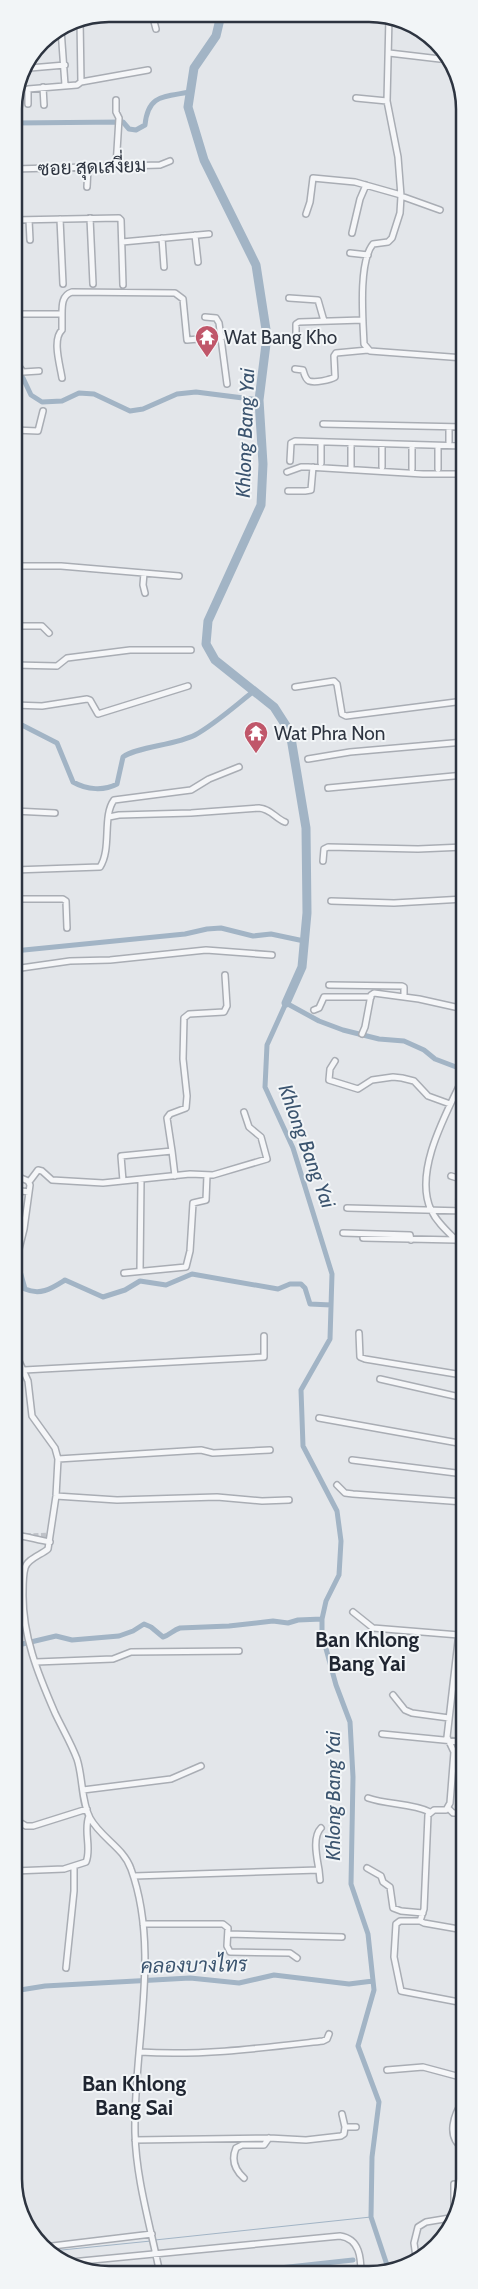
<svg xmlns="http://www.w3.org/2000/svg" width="478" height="2289" font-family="Cabin,Sarabun,sans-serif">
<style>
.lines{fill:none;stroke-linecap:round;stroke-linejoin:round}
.stream{stroke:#a2b4c5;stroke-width:1}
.canal{stroke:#a2b4c5;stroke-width:5}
.river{stroke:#a2b4c5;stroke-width:9}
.minor-tunnel{stroke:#bfc2c8;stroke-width:5;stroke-dasharray:5 2.5;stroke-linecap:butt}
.minor-casing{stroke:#a9adb4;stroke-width:8}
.minor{stroke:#f5f6f8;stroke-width:5}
.labels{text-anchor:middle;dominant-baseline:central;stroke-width:4;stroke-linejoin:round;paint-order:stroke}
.street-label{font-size:19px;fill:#2d3440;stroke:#f2f5f7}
.poi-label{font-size:19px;fill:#2d3440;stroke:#f2f5f7;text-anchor:start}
.water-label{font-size:20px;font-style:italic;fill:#3b546f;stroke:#f2f5f7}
.quarter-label{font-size:21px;font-weight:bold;fill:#1f2531;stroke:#f2f5f7}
.rim{fill:none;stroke:#2d3440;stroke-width:2.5}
</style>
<rect width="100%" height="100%" fill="#e3e6ea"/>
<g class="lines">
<!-- stream -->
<path class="stream" d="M155,2240L371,2217
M52,2251L151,2241"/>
<!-- canal -->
<path class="canal" d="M14,123L123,122L129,129L136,130L145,125C148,94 164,97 190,92
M14,374L23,378L31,395L42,402L62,401L79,393L94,394L130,411L143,409L177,394L196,392L259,400
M14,721L57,743L73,782C87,790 104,791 117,784L123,757C136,747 176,745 195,735C215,724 236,705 254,691
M14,951L185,934L207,929L221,928L253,936L271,934L304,941
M14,1265L20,1271L25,1289C41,1296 52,1288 65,1280L103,1297L125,1290L140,1281L166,1285L192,1274L278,1289L290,1284H301L305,1288L310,1304L331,1305
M14,1646L56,1636L72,1640L119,1636L133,1631L144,1624L151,1627L163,1637C170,1635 173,1630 180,1628L229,1626L273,1621L288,1623L298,1620L322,1619
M14,1991L45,1986L190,1978L239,1983L274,1975L349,1984L373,1981
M389,2271L371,2217L372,2157L379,2102L358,2046L374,1990L368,1934L351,1884L353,1777L350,1722L336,1685L322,1634V1619L326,1601L339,1575L341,1541L337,1511L303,1446L301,1390L330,1339L332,1274L293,1148L265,1087L267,1045L286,1003L319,1021L343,1030L379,1039L404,1041L424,1050L435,1059L464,1070
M225,2274L353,2260"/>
<!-- river -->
<path class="river" d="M221,15L216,36L194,68L188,107L204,160L256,265L267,336L259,400L263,464L261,505L208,621L206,644L215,660L274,707L290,732L306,828L307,913L302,967L286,1003"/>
<!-- minor-tunnel -->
<path class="minor-tunnel" d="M457,1206L459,1199
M26,1536L51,1535"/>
<!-- minor casing -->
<g class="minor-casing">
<path id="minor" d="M152,14L156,29
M389,17L387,101L398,157L401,196L400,213L392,238L388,242L373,244C358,262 363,321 364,344L370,351L464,358
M80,19L81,82L148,70
M61,29L65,85
M389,53L440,59L443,51
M30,68L65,65
M43,87L44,105
M356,98L387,101
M116,100V112L119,118L116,167
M28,104V89L77,85L81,82
M14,169L160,165L170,161
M87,187L88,167
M401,196L440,210
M306,214L310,202L313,178L355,182L401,195
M90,218L93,284
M60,219L63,284
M14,220L119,218L121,220L123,285
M29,220L30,240
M352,233L360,199L366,185
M195,235L198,262
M162,238L164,267
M122,242L209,234
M350,253L368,255
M289,298L318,300L324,321
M14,314H62C62,305 62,295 72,292L175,293L183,299L187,340L222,337
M205,317L216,318L219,323L227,384
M296,336V324L299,322L363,320
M14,360L23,372L39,371
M295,369L303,370C304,373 305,379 309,381C315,383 330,380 335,377L334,356L336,353L368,350
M62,378C60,365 52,339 62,330V314
M323,424L464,427
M449,427V442
M14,430L38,431L43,411
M290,461L291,443L295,441L464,446
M321,463V442
M351,467V443
M382,467V444
M412,469V445
M438,469V446
M463,470V446
M287,472L301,467H308L423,474H464
M288,491H305L311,490L313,467
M14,566H61L179,576
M144,573L143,585L145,593
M14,626H42L49,633
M14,665L57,666L67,658L130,650H191
M295,687L334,681L337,684L342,714L346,716L464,701
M14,705L42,706L87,699L90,700L98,714L188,686
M308,759L350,752L464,742
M328,788L464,775
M14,811L55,813
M109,817L119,815L191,813L259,808C271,809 275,818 285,822
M323,861L324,849L328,847L418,849L464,847
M14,870L100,867C112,849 102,816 114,800L191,790L209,779L239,767
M14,899H63L66,901L67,928
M331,901L394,903L464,899
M14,969L70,961L110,960L206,950L272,955
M329,985L402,986L404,987V996
M14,999L17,1021L14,1028
M314,1010L319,1008L324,997H371
M362,1034L365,1027L371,995L374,993L419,999L464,1009
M335,1061L330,1069L329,1080L358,1089L372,1080L393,1077L402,1078L414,1081L428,1096L450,1104
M464,1076C447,1112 413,1171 431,1210C438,1225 453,1236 464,1248
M172,1151L167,1118L170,1114L186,1108L187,1096L183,1059L184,1018L189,1014L224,1012L227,1006L225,975
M14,1175L28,1181L30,1185L24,1229L14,1269
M451,1176L464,1180
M123,1181L121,1156L172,1151L175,1176
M29,1182L38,1170L42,1171L52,1180L103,1183L190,1174L213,1175L267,1159L261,1137L249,1127L244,1112
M14,1190L29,1192
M459,1199L464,1186
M347,1208L464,1211
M343,1233L410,1235L411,1240
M363,1238L456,1240
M140,1271L141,1180
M124,1273L186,1267L190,1251L193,1203L206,1200L207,1175
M359,1333L360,1357L365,1359L456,1374L464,1368
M14,1350L28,1381L32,1416L55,1448L58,1459L56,1496L48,1549C41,1555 27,1559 25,1568C23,1575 23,1584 23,1592C22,1635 38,1674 55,1713C62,1728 71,1743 77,1759C83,1777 81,1801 90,1818C101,1838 124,1848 131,1869C161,1951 133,2048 135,2133C136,2180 151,2228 160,2274
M24,1370L264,1357V1336
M380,1379L464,1398
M319,1418L464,1444
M58,1459L201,1450L213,1453L270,1450
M352,1460L464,1474
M337,1485L345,1493L353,1494L464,1502
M56,1496L117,1500L217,1497L262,1501L289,1500
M14,1535C26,1536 37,1540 50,1542
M464,1589L447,1737L454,1752L450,1803L446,1810H434L428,1815L424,1909L420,1921H400L396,1924L394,1957L401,1991L464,2003
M353,1612L373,1628L459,1635
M36,1662L113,1659L131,1652L239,1651
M393,1695L405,1710L412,1713L449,1718
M382,1734L464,1742
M453,1769H464
M83,1790L171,1779L201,1766
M368,1798C388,1805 411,1803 430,1812
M448,1808L453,1813H464
M14,1819L26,1826H33L87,1809
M367,1868L381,1876L383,1882L390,1887L393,1908L401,1911L423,1913
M319,1870C317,1858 312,1837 321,1828
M14,1871L64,1869L86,1862C92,1848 83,1831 89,1816
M134,1876L319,1870L320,1880
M420,1921L424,1923L464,1930
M143,1924H223L228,1928L227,1946L230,1952L290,1953L297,1958
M228,1934L342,1937
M66,1968L74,1891V1866
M140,2052C201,2056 262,2048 323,2041L327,2039L329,2034
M387,2070L423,2067L464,2078
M464,2099C454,2114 445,2137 464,2149
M342,2114L345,2127
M135,2140L269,2138L306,2140L341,2136L344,2134L345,2127H356
M244,2178C235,2170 231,2160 236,2148L242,2145H264L269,2138
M454,2184V2207
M44,2247L152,2234
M416,2257L414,2243L418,2227L426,2222L450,2218
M71,2262L340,2236C360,2239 361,2258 361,2274"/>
</g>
<!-- minor -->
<use href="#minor" class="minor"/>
</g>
<!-- icons -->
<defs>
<g id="temple-pin" transform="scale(1.25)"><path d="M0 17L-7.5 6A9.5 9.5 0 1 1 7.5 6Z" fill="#c0576a" stroke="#f2f5f7"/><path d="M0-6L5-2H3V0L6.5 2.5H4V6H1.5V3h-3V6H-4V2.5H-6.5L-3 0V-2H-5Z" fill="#fff"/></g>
</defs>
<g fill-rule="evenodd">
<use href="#temple-pin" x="207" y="337"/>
<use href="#temple-pin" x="256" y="733"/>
</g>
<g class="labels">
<!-- street labels -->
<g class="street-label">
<text transform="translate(92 167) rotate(-2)">ซอย สุดเสงี่ยม</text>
</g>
<!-- poi labels -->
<g class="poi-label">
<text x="224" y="337">Wat Bang Kho</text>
<text x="274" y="733">Wat Phra Non</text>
</g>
<!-- water labels -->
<g class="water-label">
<text transform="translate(245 433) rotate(-88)">Khlong Bang Yai</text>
<text transform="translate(307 1146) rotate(70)">Khlong Bang Yai</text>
<text transform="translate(333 1796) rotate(-90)">Khlong Bang Yai</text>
<text transform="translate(194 1965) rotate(-1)">คลองบางไทร</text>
</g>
<!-- quarter labels -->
<g class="quarter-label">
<text x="367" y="1639">Ban Khlong<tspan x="367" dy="24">Bang Yai</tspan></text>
<text x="134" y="2083">Ban Khlong<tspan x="134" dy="24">Bang Sai</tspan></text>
</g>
</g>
<!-- crop -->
<path d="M0 0H478V2289H0ZM109 22H369A87 87 0 0 1 456 109V2179A87 87 0 0 1 369 2266H109A87 87 0 0 1 22 2179V109A87 87 0 0 1 109 22Z" fill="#f2f5f7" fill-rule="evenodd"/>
<path class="rim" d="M109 22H369A87 87 0 0 1 456 109V2179A87 87 0 0 1 369 2266H109A87 87 0 0 1 22 2179V109A87 87 0 0 1 109 22Z"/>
</svg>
